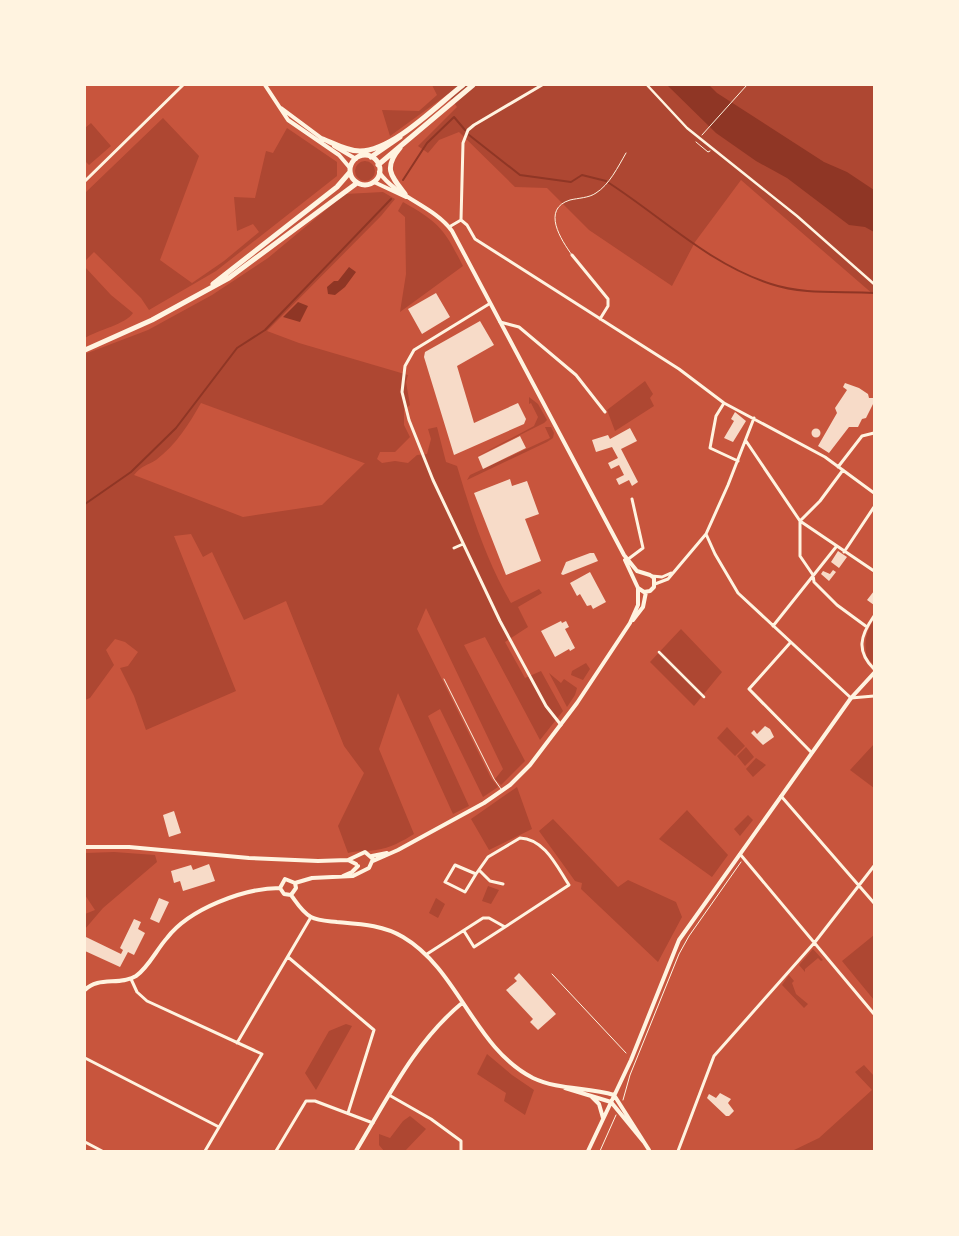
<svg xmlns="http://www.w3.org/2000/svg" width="959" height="1236" font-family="'Titillium Web',sans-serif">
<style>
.green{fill:#ae4732;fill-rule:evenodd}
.water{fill:#8f3625}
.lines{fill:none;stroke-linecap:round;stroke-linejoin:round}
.stream{stroke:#8f3625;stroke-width:2}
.building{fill:#f7dbc8}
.path{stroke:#fff3e0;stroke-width:1}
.service{stroke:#fff3e0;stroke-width:1}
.pedestrian{stroke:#fff3e0;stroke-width:2.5}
.minor{stroke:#fff3e0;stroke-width:3}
.tertiary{stroke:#fff3e0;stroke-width:4}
.primary{stroke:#fff3e0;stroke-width:5}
</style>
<rect width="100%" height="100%" fill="#c8553d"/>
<!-- green -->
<path class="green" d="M432,85H874V295L741,180L695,242L672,286L589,230L547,188L515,187L459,132L439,140L428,153L418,146L457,107L448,94L390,136L382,110L419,111L437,95Z
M163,118L199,156L160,260L192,283L224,261L259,232L253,224L237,231L234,197L255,198L266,151L273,153L287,128L337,162V176L216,271L149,310L141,298L94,252L85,261V193Z
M91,123L111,146L89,165L85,161V128Z
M355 171a10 10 0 1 1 20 0a10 10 0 1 1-20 0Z
M383,192L395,199L381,216L267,331L299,343L408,375L406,382L410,405L404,410V425L410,437L395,452H380L377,459L382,463L395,461L408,463L417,455L427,454L431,439L428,429L437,427L446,462L457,466C471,513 486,560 511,603L539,589L542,593L518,607L528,627L505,642L525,678L541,671L563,711L540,740L485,637L464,645L525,761L501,785L495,779L503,769L426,608L417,629L491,778L498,787L483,797L440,709L428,716L469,806L453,814L398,693L379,749L414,834C403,841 390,848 376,850C365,852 361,850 348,853L338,826L364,773L344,746L286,601L244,620L212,552L203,557L191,534L174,536L236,691L146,730L134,696L120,668L128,666L138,652L125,642L115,639L106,650L114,665L90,698L85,700V354L148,330L212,295L268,258L345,194ZM201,403L364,463H365L322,505L243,517L134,475C141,466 148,465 156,460C176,445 189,424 201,403Z
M403,202C440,223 444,229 463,266L400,312L406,274L405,217L398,211Z
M85,267L111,295L133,313C126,324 98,330 85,338Z
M645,381L653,394L650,398L654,406L615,431L607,410Z
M529,397L538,404L547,420L544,423L476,457L534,426L538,417L531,403L529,404Z
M545,427H551L554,433L553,438L547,442L467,480L470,475L550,438Z
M874,620V665L867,658C864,644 865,632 874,620Z
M681,629L722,672L694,706L650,662Z
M586,663L590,669L583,680L571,675L572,671Z
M549,673L561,683L564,679L577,688L575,695L567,707Z
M727,727L745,746L735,756L717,738Z
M874,744V788L850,770Z
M746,747L754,757L745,766L737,756Z
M756,758L766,765L753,777L746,769Z
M517,787L532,829L489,850L471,819Z
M687,810L728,855L712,877L659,839Z
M748,815L753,820L740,836L734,829Z
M553,819L618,887L628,880L676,902L682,917L658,962L581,889L582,883L575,881L539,831Z
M114,852L155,855L157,862L103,908L85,929V914L95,910L85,895V853Z
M488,886L499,890L491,904L482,901Z
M436,898L445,904L438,918L429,913Z
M874,935V1000L842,961Z
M813,949L823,960L821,961L818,958L805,969V972L799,965Z
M789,975L794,981L792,983L796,994L808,1004L804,1008L782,985Z
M346,1024L352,1026L316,1090L305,1073L329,1031Z
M487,1054L512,1075L534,1090L525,1115L504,1101L506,1093L477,1074Z
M864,1065L874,1076V1151H792L819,1138L872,1090L855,1072Z
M410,1116L426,1129L405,1151H384L379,1145V1134L390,1138L403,1121Z"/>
<!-- water -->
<path class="water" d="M667,85H709L717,93L824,162L847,172L874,190V232L865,227L849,225L787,178L756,161L716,133Z
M349,267L356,272L345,287L335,295L328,294L327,287L334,281H338Z
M298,302L308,306L300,322L283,317Z"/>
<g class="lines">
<!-- stream -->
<path class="stream" d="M469,135L520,175L571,182L582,175L606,181
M403,180L427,143L454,117L465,130
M609,183C663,218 709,264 771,284C804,295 840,291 874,293
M85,504L131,472L176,428L237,348L265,330L391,199"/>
</g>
<!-- building -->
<path class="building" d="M436,293L450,317L422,334L408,309Z
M480,321L494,345L457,366L474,423L518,403L526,419L524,424L454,455L424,357L425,352Z
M845,383L859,388L868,394L869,398H874V402L866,418L862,419L858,427H849L829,453L818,446L837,413L835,408L847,390L843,387Z
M735,412L746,421L733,442L724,438L734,421L731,419Z
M630,428L637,441L621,449L638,482L632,486L629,480L619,485L616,479L624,475L619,465L611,469L608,463L618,458L612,447L596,452L592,440L608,435L610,439Z
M811.5 433a4.5 4.5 0 1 1 9 0a4.5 4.5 0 1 1-9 0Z
M520,436L526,448L483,469L478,457Z
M510,479L512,486L527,481L539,514L525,519L541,561L506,575L474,493Z
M838,551L847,557L839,568L831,562Z
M590,553H594L598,561L563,575L561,574L566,562Z
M833,570L836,572L829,581L821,574L823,571L830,574Z
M590,572L606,602L593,609L591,605L587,606L580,594L577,596L570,583Z
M874,591V605L867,600Z
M561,621L562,623L566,621L569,627L565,629L575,648L570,651L569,649L555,657L541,631Z
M765,726L770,729L774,737L763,745L751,733L754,730L757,734Z
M174,811L181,833L169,837L163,815Z
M209,864L215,881L183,891L180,881L174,883L171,871L191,865L193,870Z
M159,898L169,902L159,923L150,919Z
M134,919L141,922L138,929L145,933L134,955L128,952L120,967L85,951L86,937L121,954L123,950L120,948Z
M519,973L556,1014L538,1030L530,1022L533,1019L506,990L517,981L514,978Z
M720,1093L731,1099L728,1103L734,1111L729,1116H726L707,1098L709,1094L716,1098Z"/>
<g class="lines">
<!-- path -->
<path class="path" d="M702,135L747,85
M696,142L708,152L710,151
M552,974L626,1053
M623,1100L630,1075L679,954L689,936L741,862
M600,1151L616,1115"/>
<!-- service -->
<path class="service" d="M572,255C561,240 541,209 570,200C578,198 589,198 596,193C609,185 618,167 626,153
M444,679L494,779L501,789"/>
<!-- pedestrian -->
<path class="pedestrian" d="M647,85L687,128L797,216L874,284
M659,652L704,697"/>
<!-- minor -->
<path class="minor" d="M85,181L183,85
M461,220L467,225L475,239L679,369L724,403L825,457L874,493
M461,220L463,143L468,130L474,125L542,85
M449,227L461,220
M572,255L608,299V306L600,319
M489,304L414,350L405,366L402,392L409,420L433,480L500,621L546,706L561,725
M500,322L519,327L576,375L605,412
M724,403L716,416L710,448L738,461
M746,441L800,521L874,571
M838,467L862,436L874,433
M800,521V556L813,575L814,582L837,605L867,627
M800,521L820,501L843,470
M706,534L715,554L738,593L851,698L874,696
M454,548L463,544
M844,552L874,507
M627,560L643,548L632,499
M652,576L662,577L671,573
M655,584L668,579L706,534L728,485L754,418
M874,616C860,636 856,651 874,669
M773,626L836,547
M790,643L749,689L812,753
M781,796L874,903
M740,854L874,1014
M455,865L476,874L465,892L445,882Z
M479,870L490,881L503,884
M476,874L488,857L520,838C545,839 557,867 569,885L505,927
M427,954L483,918H489L505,927L474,947L464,931
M288,957L374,1030L348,1113
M131,979L137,992L147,1001L262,1054L205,1151
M237,1043L311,917
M85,1058L219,1127
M389,1095L431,1119L461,1141V1151
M85,1142L102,1151
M276,1151L306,1101H315L373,1123
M678,1151L714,1056L815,942L874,866"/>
<!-- tertiary -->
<path class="tertiary" d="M265,85L288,120L339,155L350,168
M281,108L324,140
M334,146L356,159
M379,172C397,198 434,206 452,231L624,555L637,571L650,575L654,578V587L650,591L644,592L638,588
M374,182L406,197
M633,620L643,607L646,592
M85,847H129L249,858L318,861L348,860L365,852L373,859L369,868L353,876L312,878L295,883
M372,856L387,853
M348,860L356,864
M373,861L398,850L484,803L510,785L530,765L577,703L630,623L638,605V588L625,560
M343,876L352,872L358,866
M280,888L285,879L295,883
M280,888L284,894L291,895
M291,895C297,903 302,912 311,917C318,921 329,921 337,922C360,924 383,925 403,937C459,970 474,1048 533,1078C558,1090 588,1087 614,1095L649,1150
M291,895L296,888L295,883
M85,990C98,976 120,986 136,976C148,968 157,949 167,938C189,909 244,888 280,888
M565,1088L611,1102
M592,1097L599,1104L603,1118
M611,1102L643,1141
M356,1151C388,1098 414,1043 462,1003
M588,1151L631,1060L679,940L851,698L874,673"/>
<!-- primary -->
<path class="primary" d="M323,139C335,144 347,151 360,151C393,151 437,105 463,85
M400,148C383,168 391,176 405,194
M350 170a15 15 0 1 1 30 0a15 15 0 1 1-30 0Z
M371,157L400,137
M378,165L473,85
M213,284L337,187L350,172
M85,350L152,320L229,278L357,183"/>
</g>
<!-- border -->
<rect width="959" height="1236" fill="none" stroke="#fff3e0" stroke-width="172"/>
</svg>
